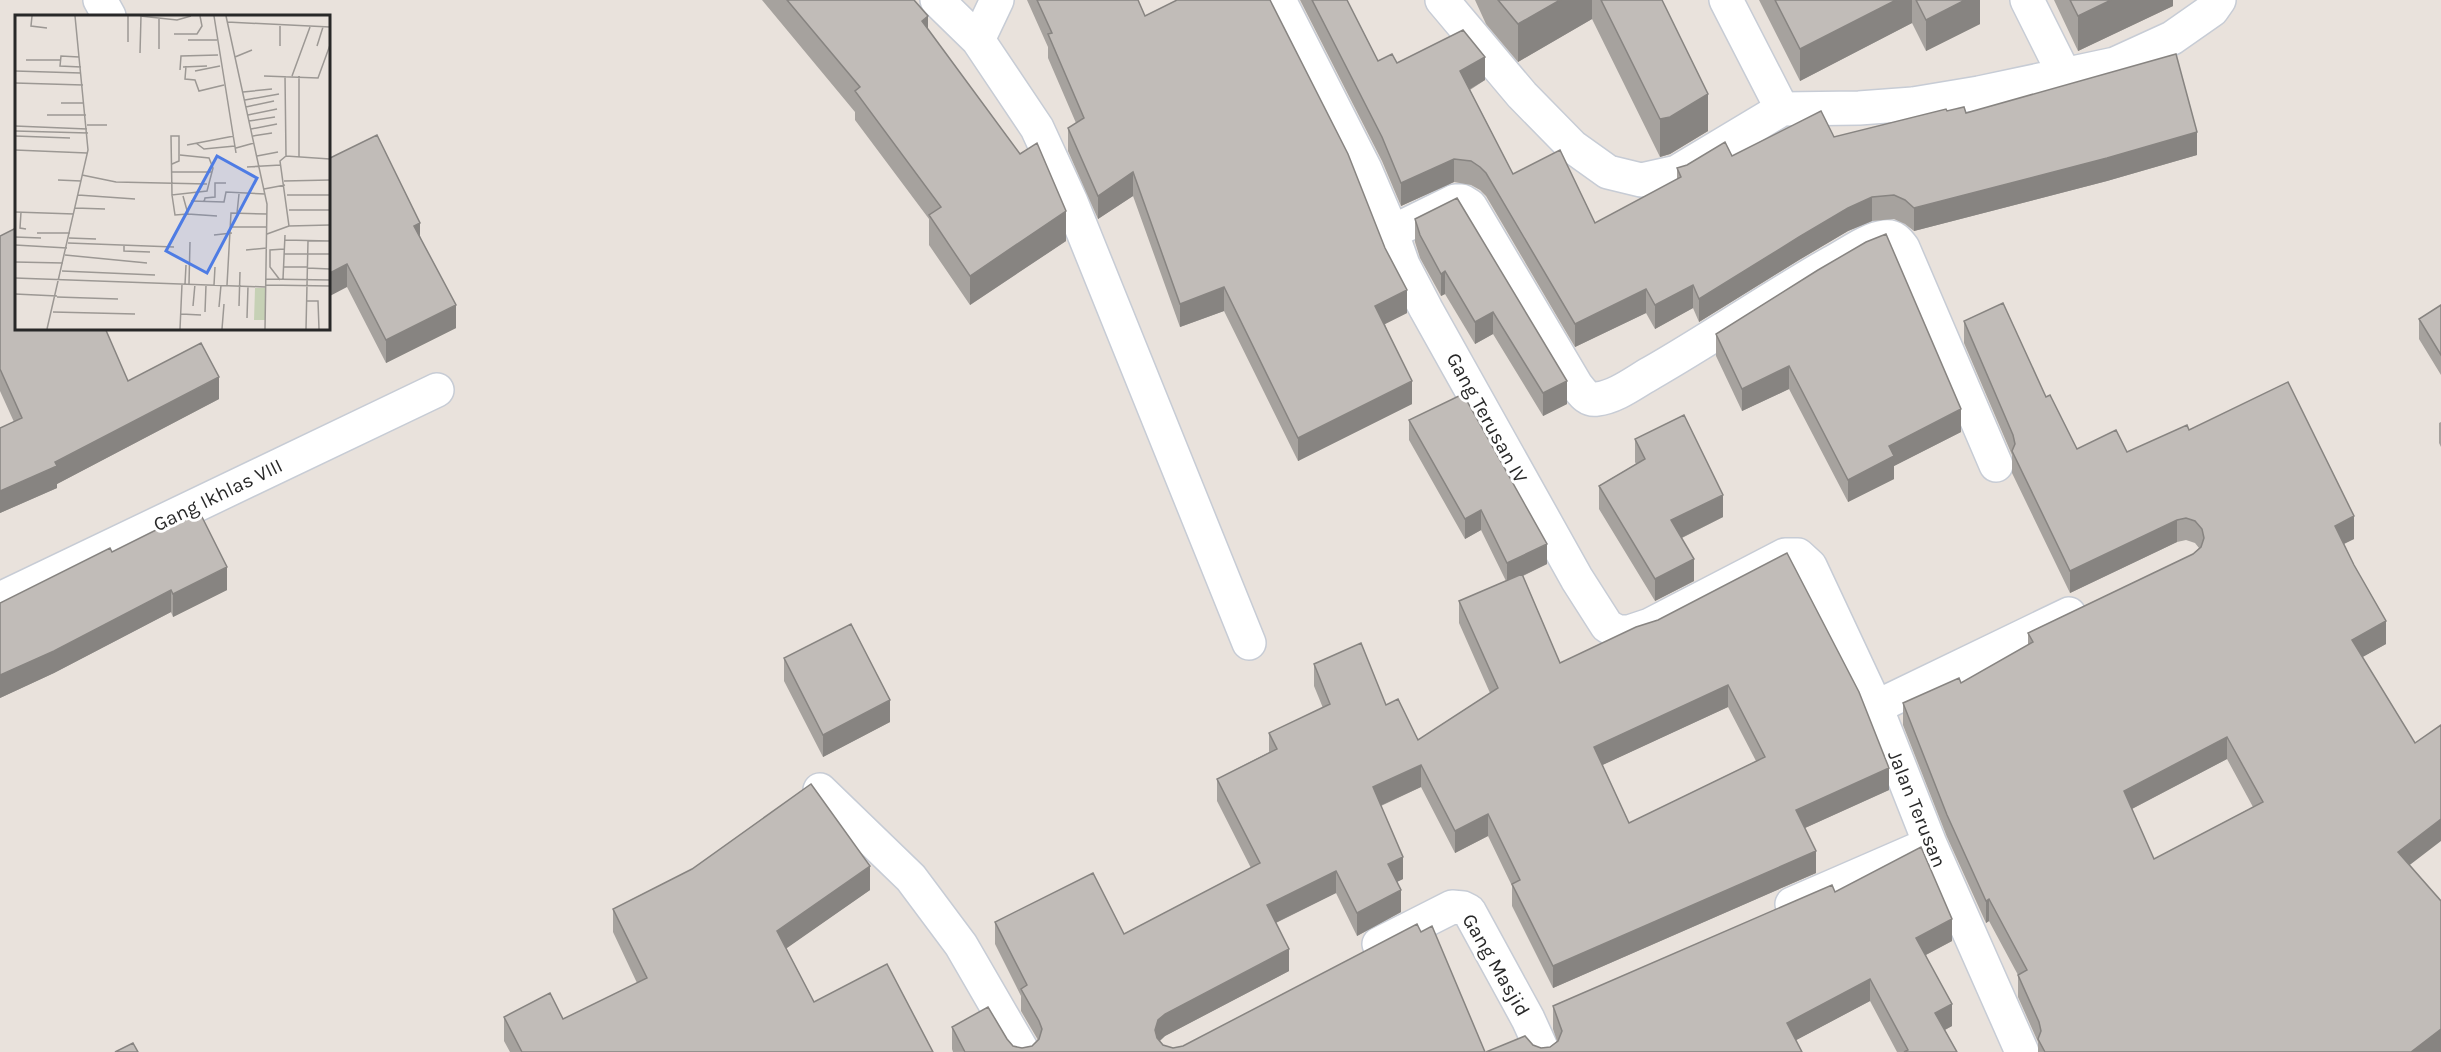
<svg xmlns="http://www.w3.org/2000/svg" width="2441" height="1052" font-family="Karla,sans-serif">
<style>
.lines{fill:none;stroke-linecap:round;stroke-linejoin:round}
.street-casing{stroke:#c7ccd5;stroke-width:36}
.street{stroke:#fff;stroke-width:33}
.wall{fill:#a6a29e;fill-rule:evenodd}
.shaded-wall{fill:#878481}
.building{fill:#c1bcb8;stroke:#878481;stroke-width:1.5;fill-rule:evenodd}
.labels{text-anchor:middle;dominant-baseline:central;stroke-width:6;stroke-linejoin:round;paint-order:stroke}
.street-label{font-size:20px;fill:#282828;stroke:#fff}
.inset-road{fill:none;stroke:#9c9894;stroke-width:1.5}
.view{fill:#4e7ce4;fill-opacity:0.15;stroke:#4e7ce4;stroke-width:3}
.inset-edge{fill:none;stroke:#282828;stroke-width:3}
</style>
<rect width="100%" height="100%" fill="#e9e2dc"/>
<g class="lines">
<!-- street casing -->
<g class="street-casing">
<path id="street" d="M100,0L109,16
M937,0L978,40
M997,0L978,40L1037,128L1071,202L1249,643
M1279,0L1365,169L1389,225L1403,265L1426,309L1577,579L1607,626L1618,632H1629L1650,625L1785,555H1798L1810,566L1876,707L1930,844L2022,1052
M1442,0L1522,95L1573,147L1608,172L1641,180L1677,172L1782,109L1859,108L1913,104L1979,93L2115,64L2172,38L2212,10L2219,0
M1726,0L1782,109
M2027,0L2064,74
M1392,232L1455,201H1462L1470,206L1576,385C1582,392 1587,401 1597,399C1616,397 1635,382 1651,373C1712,338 1770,298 1831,263C1847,255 1867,239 1885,237C1894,236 1898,241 1903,248L1996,465
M0,599L437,390
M1876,707L2069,614
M820,790L911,878L961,945L1023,1052
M1792,904L1930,844
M1379,944L1452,907L1463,908L1469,911L1528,1019L1543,1052"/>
</g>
<!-- street -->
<use href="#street" class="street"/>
</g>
<!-- wall -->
<path class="wall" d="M762,0H914L928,29L1066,241L970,305L929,245V219L855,120V112Z
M1027,0H1138L1145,16L1407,313L1385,324L1412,404L1298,461L1224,311L1180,327L1133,196L1098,219L1068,151V128L1076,123L1048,58V47Z
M1300,0H1347L1378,61L1397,63L1485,80L1470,90L1513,174L1595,223L1677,180V168L1732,156L1834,137L1947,111L1966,113L2197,155L2107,181L1914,231L1905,224L1894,219L1872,221L1848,231L1799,260L1699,322L1693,308L1655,329L1646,313L1575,347L1486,196L1480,190L1471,185L1454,182L1401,206L1382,161Z
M1475,0H1662L1708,131L1670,154L1660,157L1592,19L1518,62L1486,24Z
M1759,0H1980V24L1926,51L1912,23L1800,81Z
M2054,0H2173V6L2078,51Z
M328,159L420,236L456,328L386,363L347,287Z
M1457,198L1567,404L1543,416L1493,334L1475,344L1445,294L1441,296L1420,258L1415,242V219Z
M0,236L128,381L219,399L57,484V488L0,513V428L14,422L0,391Z
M2441,305V375L2419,339V319Z
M1964,321L2046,397L2077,449L2127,452L2189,430L2354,539L2344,544L2386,644L2362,657L2409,865L2441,901V1052H2038V1042L2018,997V975L1989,921L1986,923L1947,837L1903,725V703L1961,683L2028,645V633L2193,554L2199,548L2195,543L2186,540L2177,542L2070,593L2012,473V455L1964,343ZM2227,759L2253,807L2154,859L2132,809Z
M1716,334L1961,432L1894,466V479L1848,502L1789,389L1742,411L1716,356Z
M1409,420L1547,564L1523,576L1560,663L1658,620L1889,790L1805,828L1816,873L1553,988L1512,906V886L1488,836L1455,853L1421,787L1381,806L1403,879L1397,882L1401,912L1357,936L1336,893L1276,923L1289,971L1165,1036L1160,1041L1163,1045L1173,1048L1485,1052H953L952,1049V1027L1007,1039L1013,1046L1022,1048L1032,1046L1038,1040L1021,1011V996L995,944V922L1124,934L1251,868L1217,801V779L1269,752V733L1323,708L1314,686V664L1386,705L1418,740L1490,693L1459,623V601L1506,581L1481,530L1465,539L1409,440ZM1728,707L1756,761L1629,823L1602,765Z
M2441,422V447L2439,443V423Z
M1635,439L1723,517L1682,538L1694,581L1655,601L1599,509V486L1636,464L1635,462Z
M112,552L227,590L173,617L171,612L54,673L0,698V603Z
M784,658L890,722L823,757L784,681Z
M692,869L870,890L786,948L814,1002L933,1052H510L504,1041V1017L563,1019L637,983L613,932V909Z
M1835,892L1952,941L1926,955L1952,1026L1945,1030L1957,1052H1897L1870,1001L1796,1040L1486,1052L1533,1045L1541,1048L1550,1047L1557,1041L1553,1029V1006Z"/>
<!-- shaded-wall -->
<path class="shaded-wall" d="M1560,0H1592V19L1518,62V24Z
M1896,0H1912V23L1800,81V49Z
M1965,0H1980V24L1926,51V20Z
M2111,0H2173V6L2078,51V16Z
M928,16V46L922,21Z
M1485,57V80L1460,95V71Z
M1708,94V131L1670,154L1660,157V119Z
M2197,132V155L2107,181L1914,231V208Z
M1454,159V182L1401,206V183Z
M1133,172V196L1098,219V196Z
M1872,197V221L1848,231L1799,260L1699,322V299L1799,237L1848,208Z
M1066,211V241L970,305V276Z
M420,223V245L414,226Z
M347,264V287L328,297V274Z
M1445,271V294L1441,296V274Z
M1693,285V308L1655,329V305Z
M1224,287V311L1180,327V304Z
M1646,289V313L1575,347V324Z
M1407,290V313L1375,329V306Z
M456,305V328L386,363V340Z
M1493,312V334L1475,344V322Z
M1789,366V389L1742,411V389Z
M219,377V399L57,484V488L0,513V491Z
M1412,381V404L1298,461V438Z
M1567,381V404L1543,416V393Z
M1961,409V432L1894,466V479L1848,502V480L1889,446Z
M1723,495V517L1671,543V520Z
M1481,510V530L1465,539V519Z
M2354,516V539L2335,548V526Z
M2177,520V542L2070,593V571Z
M1547,544V564L1507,583V563Z
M1694,559V581L1655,601V579Z
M227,567V590L173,617V594Z
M171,590V612L54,673L0,698V675Z
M2386,621V644L2352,663V640Z
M1728,685V707L1594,769V747Z
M890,700V722L823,757V735Z
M2227,737V759L2124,813V791Z
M1421,765V787L1373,809V787Z
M1889,768V790L1796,832V810Z
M1488,814V836L1455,853V831Z
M2441,819V841L2398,874V852Z
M1816,851V873L1553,988V966Z
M1403,857V879L1388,886V864Z
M870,866V890L777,955V931Z
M1336,871V893L1267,927V905Z
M1401,890V912L1357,936V913Z
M1989,899V921L1986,923V901Z
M1952,919V941L1916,960V938Z
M1289,949V971L1165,1036L1158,1042L1155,1030L1158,1020L1165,1014Z
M1870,979V1001L1787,1045V1023Z
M1952,1004V1026L1935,1035V1013Z
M2441,1029V1052H2411Z"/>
<!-- building -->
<path class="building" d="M787,0H914L928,16L922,21L1020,154L1037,143L1066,211L970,276L929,215L941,207L855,91L860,87Z
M1037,0H1138L1145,16L1177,0H1270L1348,154L1385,248L1407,290L1375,306L1412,381L1298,438L1224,287L1180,304L1133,172L1098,196L1068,128L1084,118L1048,34L1052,33Z
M1312,0H1347L1378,61L1392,54L1397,63L1463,30L1485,57L1460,71L1513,174L1560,150L1595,223L1681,177L1677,168L1687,165L1725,142L1732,156L1821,111L1834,137L1946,109L1947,111L1964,107L1966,113L2176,54L2197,132L2107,158L1914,208L1905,200L1894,195L1872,197L1848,208L1799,237L1699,299L1693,285L1655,305L1646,289L1575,324L1486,173L1480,167L1471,161L1454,159L1401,183L1382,137Z
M1498,0H1560L1518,24Z
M1601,0H1662L1708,94L1670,117L1660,119Z
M1775,0H1896L1800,49Z
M1916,0H1965L1926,20Z
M2070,0H2111L2078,16Z
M377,135L420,223L414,226L456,305L386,340L347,264L328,274V159Z
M1457,198L1567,381L1543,393L1493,312L1475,322L1445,271L1441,274L1420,235L1415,219Z
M16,228V328H105L128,381L201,343L219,377L55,462L57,466L0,491V428L22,418L0,369V236Z
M1886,234L1961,409L1889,446L1894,456L1848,480L1789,366L1742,389L1716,334L1818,270L1866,242Z
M2003,303L2046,397L2050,395L2077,449L2116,430L2127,452L2187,425L2189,430L2288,382L2354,516L2335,526L2354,565L2386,621L2352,640L2415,743L2441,725V819L2398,852L2441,901V1029L2411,1052H2045L2038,1039L2041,1031L2039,1022L2018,975L2027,970L1989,899L1986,901L1947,815L1903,703L1959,678L1961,683L2033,642L2028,633L2193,554L2201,547L2204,538L2202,529L2195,521L2186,518L2177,520L2070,571L2012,451L2015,444L2013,435L1964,321ZM2227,737L2263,802L2154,859L2124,791Z
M2441,305V355L2419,319Z
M1463,394L1547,544L1507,563L1481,510L1465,519L1409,420Z
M1684,415L1723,495L1671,520L1694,559L1655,579L1599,486L1645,459L1635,439Z
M198,509L227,567L173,594L171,590L54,651L0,675V603L110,548L112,552Z
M1787,553L1859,692L1889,768L1796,810L1816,851L1553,966L1512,884L1520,880L1488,814L1455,831L1421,765L1373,787L1403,857L1388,864L1401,890L1357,913L1336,871L1267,905L1289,949L1165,1014L1158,1020L1155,1030L1157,1038L1163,1045L1173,1048L1183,1046L1417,924L1421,932L1432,926L1485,1052H965L952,1027L988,1007L1007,1039L1013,1046L1022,1048L1032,1046L1039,1039L1042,1029L1039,1021L1021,989L1027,985L995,922L1093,873L1124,934L1260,863L1217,779L1277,749L1269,733L1330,704L1314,664L1361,643L1386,705L1398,699L1418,740L1498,688L1459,601L1522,574L1560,663L1636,627L1658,620ZM1728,685L1765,757L1629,823L1594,747Z
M851,624L890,700L823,735L784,658Z
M811,784L870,866L777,931L814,1002L887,964L933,1052H522L504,1017L550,993L563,1019L647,978L613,909L692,869Z
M1921,847L1952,919L1916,938L1952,1004L1935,1013L1957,1052H1904L1908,1050L1870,979L1787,1023L1802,1052H1486L1525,1036L1533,1045L1541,1048L1550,1047L1558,1041L1562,1031L1553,1006L1832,885L1835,892Z
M133,1043L138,1052H115Z"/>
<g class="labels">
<!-- street labels -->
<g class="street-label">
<text transform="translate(1487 418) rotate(61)">Gang Terusan IV</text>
<text transform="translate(218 495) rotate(-26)">Gang Ikhlas VIII</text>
<text transform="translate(1917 809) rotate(68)">Jalan Terusan</text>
<text transform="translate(1496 965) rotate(60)">Gang Masjid</text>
</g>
</g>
<!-- overview -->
<g transform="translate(15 15)">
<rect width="315" height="315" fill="#e9e2dc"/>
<path d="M240,273H251L250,305H239Z" fill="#c6d1b5"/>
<path class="inset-road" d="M17,1L16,11L32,13M125,1L162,5L176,1M199,1L221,138M211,1L252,189L250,314M212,7L315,12M265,11V31M159,19H182L187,11L185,1M173,25H202M113,27V1M302,31L308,12M144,34V4M125,38L126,1M64,42L46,41L45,51L66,52M220,42L237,35M11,45H45M171,51L170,64L180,65L184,76L209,70M168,52L192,51M165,55L166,41L203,40M0,56L66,58M180,56L205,51M249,61L303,63L315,30M270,61L271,141M277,61L295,12M284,61V142M0,68L68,70M228,77L257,74M230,85L264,79M46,88H69M231,92L259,86M32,100H71M233,100L262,94M234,106L260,102M72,110H92M0,111L72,114M236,114L262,109M0,116L73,118M0,121L55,123M238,121L257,118M181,128L189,134L220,131M172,130L219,121M221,133L239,128M0,135L72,138M242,141L263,137M315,144L271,141L265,146L274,211L315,210M157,149L164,146V121H156L157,180L192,176L198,153L194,143L165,140M232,152L266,150M157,157H197M67,160L101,167L192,169M43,165L66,166M269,166L315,165M249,174L270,170M63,180L120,184M157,180L160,200L173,199M272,180H315M168,181L173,199L202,201M176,186L209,187L211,177L250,179M189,187L190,183L200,182V168H211M60,193L90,194M274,195H315M0,197L59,199M6,197L5,213L11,214M222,198L224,179M216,212H252M22,218H55M252,219L274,211M199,220L217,218M0,222L26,223M54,223L81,224M270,225L315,226M53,228L159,232M0,230L52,233M109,230V236L135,237M231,235L252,233M269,239H315M50,240L132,248M0,247L48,248M269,252H292M292,253L315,254M47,256L140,260M0,263L251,272M251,264L315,265M268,264L270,220M265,265L255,252V235L269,234M170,269L171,250M174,269L175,227M199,270L200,252M212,270L216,198L252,199M251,270L315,271M0,279L42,281M42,282L103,284M292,286H303L304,314M178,291L180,269M224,291L225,257M204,292L206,270M38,297L120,299M190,297L191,270M166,299L186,300M232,303L233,271M32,314L73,135L60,1M165,314L167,269M207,314L209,289M291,314L293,226"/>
<path class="view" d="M202,141L242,163L192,258L151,236Z"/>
<rect width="315" height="315" class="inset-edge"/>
</g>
</svg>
